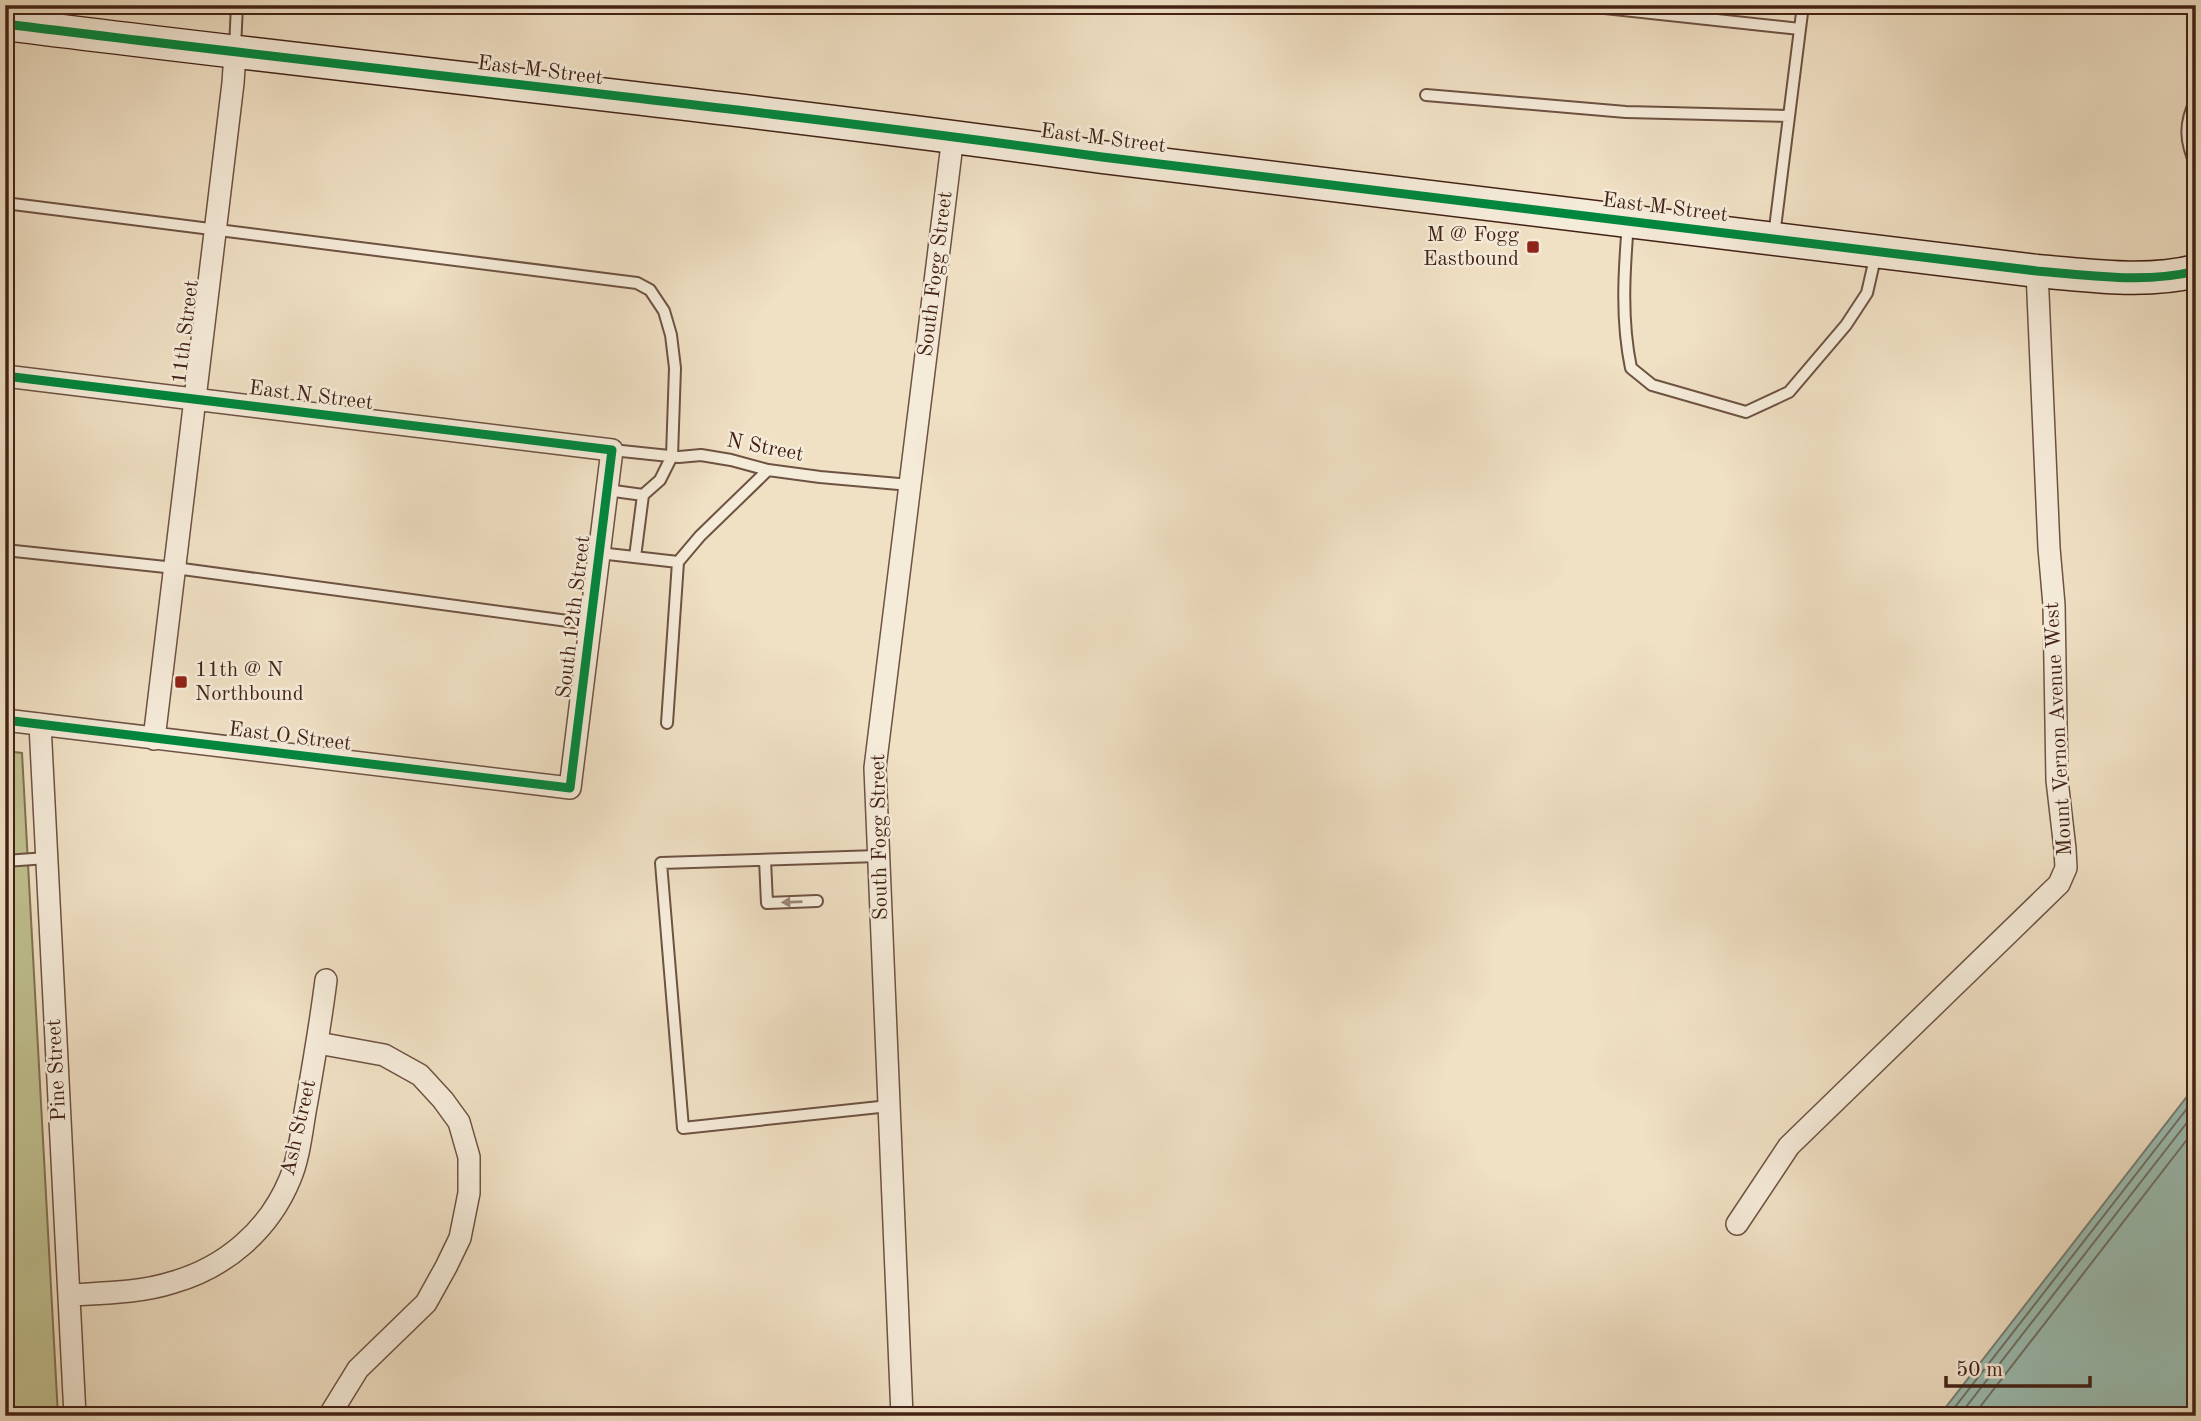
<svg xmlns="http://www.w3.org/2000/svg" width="2201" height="1421" font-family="'Old Standard TT',serif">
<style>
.green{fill:#c0c090;stroke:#827153;stroke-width:2}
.water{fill:#9abdb2;stroke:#777f74;stroke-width:2}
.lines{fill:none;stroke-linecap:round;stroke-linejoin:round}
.shore{stroke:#6e7064;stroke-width:2}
.lane-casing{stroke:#6e5242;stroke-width:14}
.street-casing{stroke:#6e5242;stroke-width:24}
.secondary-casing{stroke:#432216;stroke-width:35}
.lane{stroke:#f5ebd9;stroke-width:10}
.street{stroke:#f5ebd9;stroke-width:21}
.secondary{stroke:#f5ebd9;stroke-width:32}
.cycleway-casing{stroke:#f5ebd9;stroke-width:13}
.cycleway{stroke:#00873e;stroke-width:9}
.oneway{fill:#9c8678}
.poi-dot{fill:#8f2418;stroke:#f5ebd9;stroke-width:2.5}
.labels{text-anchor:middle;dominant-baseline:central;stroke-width:5;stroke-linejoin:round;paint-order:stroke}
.street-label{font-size:21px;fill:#432216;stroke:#f5ebd9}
.poi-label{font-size:21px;fill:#432216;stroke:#f5ebd9;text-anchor:end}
</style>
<rect width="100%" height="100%" fill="#f0e0c4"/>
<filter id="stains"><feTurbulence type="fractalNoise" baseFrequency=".00286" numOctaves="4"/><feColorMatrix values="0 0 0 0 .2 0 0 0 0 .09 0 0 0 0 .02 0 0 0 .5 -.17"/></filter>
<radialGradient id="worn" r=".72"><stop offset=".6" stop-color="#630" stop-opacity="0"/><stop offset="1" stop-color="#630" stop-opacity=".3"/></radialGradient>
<!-- green -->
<path class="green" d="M5,751L22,753L58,1416H5Z"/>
<!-- water -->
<path class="water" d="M2196,1085V1416H1939Z"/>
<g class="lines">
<!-- shore -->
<path class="shore" d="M1948,1416L2196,1097
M1959,1416L2196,1111
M1973,1416L2196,1128"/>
<!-- lane casing -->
<g class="lane-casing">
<path id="lane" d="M1577,5L1800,29
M235,48L237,5
M1426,95L1626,112L1789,116
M2196,100C2184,123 2185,142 2196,165
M5,203L637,283L650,290L664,311L671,335L675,368L672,456L660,480L643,495L635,557
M1628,223C1624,272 1621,320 1631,368L1652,385L1746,412L1789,392L1846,325L1867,293L1876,254
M1774,236L1803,5
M612,450L679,457L701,455L731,460L768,470L820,477L910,485
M607,490L643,495
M5,550L175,568L590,624
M599,553L678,562
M667,723L678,562L700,536L768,470
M878,856L661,863L683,1128L889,1106
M765,860L767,903L817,901
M5,861L47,858"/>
</g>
<!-- street casing -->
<g class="street-casing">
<path id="street" d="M5,376L612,450L570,788L5,720
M40,724L75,1416
M154,739L233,83L235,53
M318,1043L384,1055L420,1075L443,1100L459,1122L469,1157V1193L460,1238L446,1267L426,1303L358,1369L329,1416
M1737,1224L1789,1146L2059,884L2066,868L2065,849L2057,780L2054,605L2049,548L2037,271
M69,1295C104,1293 140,1293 174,1282C226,1267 269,1230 290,1179C300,1156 302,1126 307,1101C314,1061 321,1020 326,980
M902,1416L875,768L953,136"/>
</g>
<!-- secondary casing -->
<g class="secondary-casing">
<path id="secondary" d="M5,24C371,70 738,106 1102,157L2037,271C2089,275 2144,284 2196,271"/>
</g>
<!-- lane -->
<use href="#lane" class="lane"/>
<!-- street -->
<use href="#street" class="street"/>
<!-- secondary -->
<use href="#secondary" class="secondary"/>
<!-- cycleway casing -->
<g class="cycleway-casing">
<path id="cycleway" d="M5,24C371,70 738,106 1102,157L2037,271C2089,275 2144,284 2196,271
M5,376L612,450L570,788L5,720"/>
</g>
<!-- cycleway -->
<use href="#cycleway" class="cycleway"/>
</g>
<!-- one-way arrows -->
<defs><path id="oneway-solid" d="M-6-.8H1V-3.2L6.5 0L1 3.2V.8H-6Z" transform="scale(1.75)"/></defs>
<use class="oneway" href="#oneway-solid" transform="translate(792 902) rotate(178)"/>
<!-- markers -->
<g class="poi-dot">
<rect x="1526" y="240" width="14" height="14" rx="3.5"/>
<rect x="174" y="675" width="14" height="14" rx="3.5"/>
</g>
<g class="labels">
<!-- street labels -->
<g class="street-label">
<text transform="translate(540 71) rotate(7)">East M Street</text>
<text transform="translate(1103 139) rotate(7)">East M Street</text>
<text transform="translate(1665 208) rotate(7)">East M Street</text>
<text transform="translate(936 274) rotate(-83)">South Fogg Street</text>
<text transform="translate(186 332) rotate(-83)">11th Street</text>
<text transform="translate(311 396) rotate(7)">East N Street</text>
<text transform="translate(765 448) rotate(11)">N Street</text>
<text transform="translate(574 617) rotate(-83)">South 12th Street</text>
<text transform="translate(2059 729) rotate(-93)">Mount Vernon Avenue West</text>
<text transform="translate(290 737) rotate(7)">East O Street</text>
<text transform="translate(880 837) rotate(-91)">South Fogg Street</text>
<text transform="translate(57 1070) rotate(-93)">Pine Street</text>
<text transform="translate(299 1128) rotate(-77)">Ash Street</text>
</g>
<!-- poi labels -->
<g class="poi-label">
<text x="1519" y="235">M @ Fogg<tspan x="1519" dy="24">Eastbound</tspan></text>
<text x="195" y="670" text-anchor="start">11th @ N<tspan x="195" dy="24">Northbound</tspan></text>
</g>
</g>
<!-- margin -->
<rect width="2201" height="1421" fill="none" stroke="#f0e0c4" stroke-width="28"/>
<rect x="7" y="7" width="2187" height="1407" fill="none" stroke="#432216" stroke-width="3.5"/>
<rect x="14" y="14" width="2173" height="1393" fill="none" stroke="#432216" stroke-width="2"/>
<!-- scale -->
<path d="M1946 1376v10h144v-10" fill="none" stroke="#432216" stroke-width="3.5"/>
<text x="1956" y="1376" font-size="21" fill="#432216" stroke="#f5ebd9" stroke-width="5" paint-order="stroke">50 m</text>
<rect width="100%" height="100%" filter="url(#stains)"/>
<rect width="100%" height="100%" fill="url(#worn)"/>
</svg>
